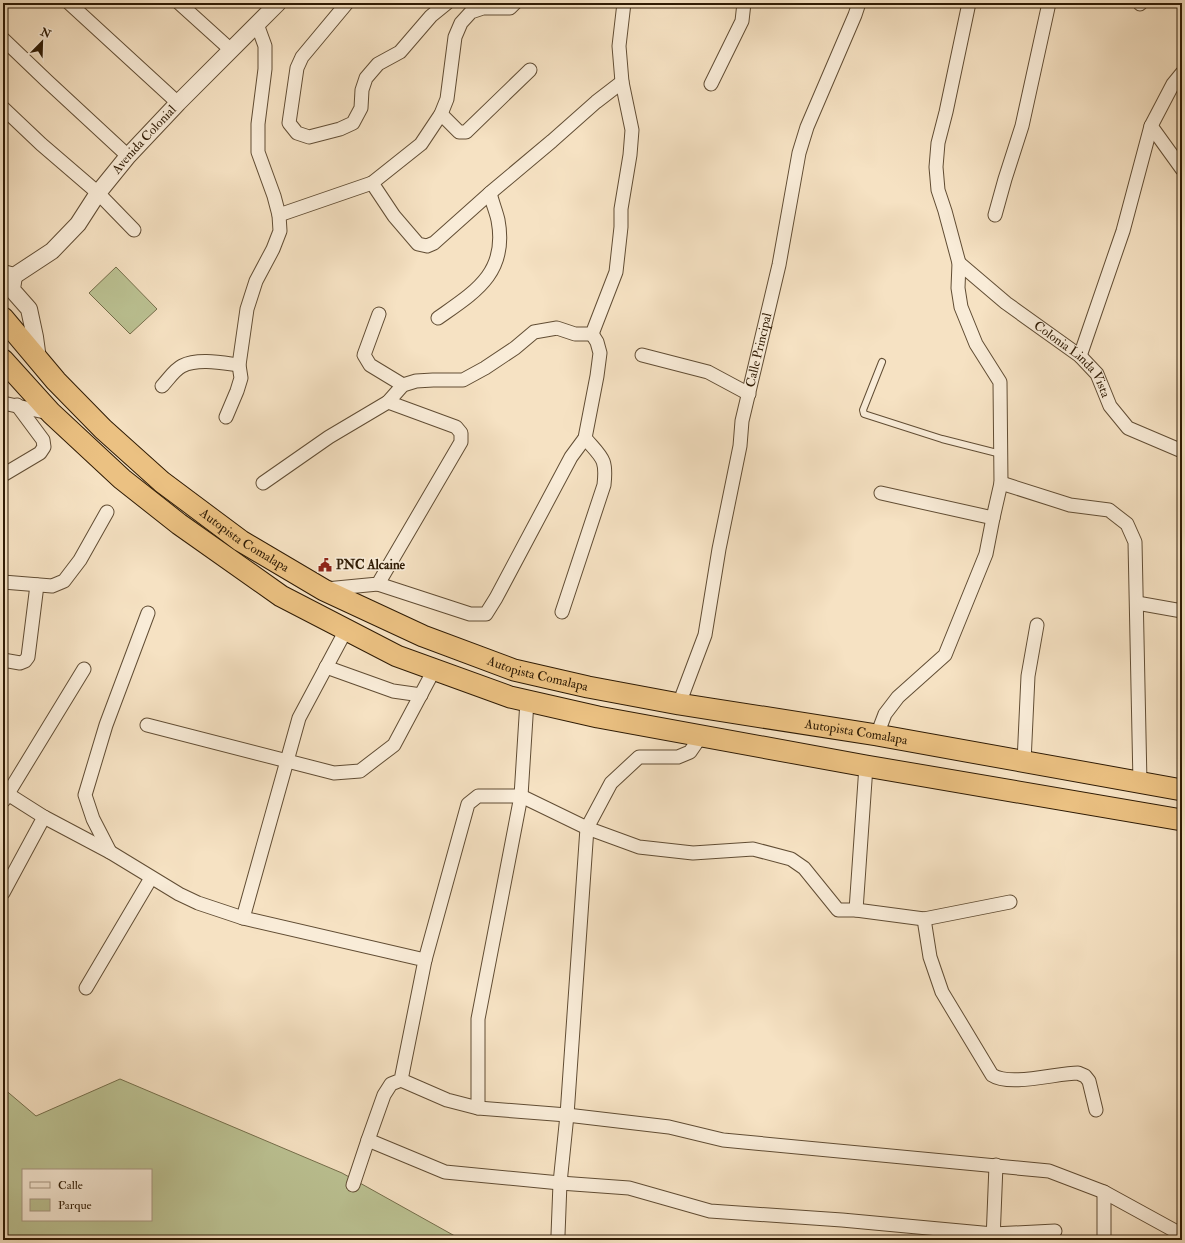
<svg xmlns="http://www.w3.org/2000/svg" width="1185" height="1243" font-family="'IM FELL Double Pica',serif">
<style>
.green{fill:#bcc394;stroke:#766f4c;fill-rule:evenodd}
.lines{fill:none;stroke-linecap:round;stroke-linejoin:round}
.service-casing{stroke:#614d34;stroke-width:8}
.minor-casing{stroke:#614d34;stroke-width:15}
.tertiary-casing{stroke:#614d34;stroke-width:18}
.trunk-casing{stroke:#2f1b04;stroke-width:23}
.service{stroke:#f9ecd8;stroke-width:6}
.minor{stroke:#f9ecd8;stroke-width:13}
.tertiary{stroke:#f9ecd8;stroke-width:16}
.trunk{stroke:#ebc182;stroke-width:21}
.labels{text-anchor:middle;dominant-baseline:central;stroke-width:3.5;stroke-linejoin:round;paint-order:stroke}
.street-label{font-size:13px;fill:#2f1b04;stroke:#f9ecd8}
.poi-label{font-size:13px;font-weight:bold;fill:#2f1b04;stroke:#f9ecd8;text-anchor:start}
</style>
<rect width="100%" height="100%" fill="#f6e2c3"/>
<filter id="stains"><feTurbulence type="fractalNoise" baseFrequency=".005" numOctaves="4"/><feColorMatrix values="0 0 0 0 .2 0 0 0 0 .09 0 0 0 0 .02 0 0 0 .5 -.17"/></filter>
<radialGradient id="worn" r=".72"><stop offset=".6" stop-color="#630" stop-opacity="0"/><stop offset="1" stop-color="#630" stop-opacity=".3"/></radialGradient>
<!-- green -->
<path class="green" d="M116,267L157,309L130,334L89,293Z
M120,1079L342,1173L462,1240H3V1088L36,1116ZM23,1170H151V1220H23Z"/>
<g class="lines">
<!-- service casing -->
<g class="service-casing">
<path id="service" d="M882,362L863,410L864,414L942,439L1001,454"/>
</g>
<!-- minor casing -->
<g class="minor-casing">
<g id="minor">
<path d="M69,3L178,103"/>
<path d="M179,3L231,50"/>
<path d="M347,3L302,57L297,68L289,123L297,133L309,137L340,129L353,123L361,108L362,90L366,78L378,64L400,52L431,16L447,3"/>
<path d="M1140,4L1141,3"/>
<path d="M3,39L47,81L128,156"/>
<path d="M711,84L742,21L744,3"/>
<path d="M3,108L41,144L98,193L134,230"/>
<path d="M441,114L459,132H466L530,70"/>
<path d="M1151,126L1182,169"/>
<path d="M372,183L394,216L418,244L427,246L434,243L490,193L552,141L596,102L622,82"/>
<path d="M279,215L372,183L421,144L441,114L447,99L455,37L461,23L471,12L483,8H510L515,3"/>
<path d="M995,215L1005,179L1022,126L1049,3"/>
<path id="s1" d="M959,263L1006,303L1080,356L1097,374L1110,406L1128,428L1182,451"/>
<path d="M379,314L364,355L370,365L403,385"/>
<path d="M438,318C475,292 508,273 498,220C496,211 492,202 490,193"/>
<path d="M642,355L708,372L749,394"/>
<path d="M1080,356L1123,231L1151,126L1173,84L1182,73"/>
<path d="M162,386C168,380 174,370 182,366C198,358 223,363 239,365"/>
<path d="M3,403L49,413"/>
<path d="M226,417L237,391L241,378L239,365L247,309L256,281L273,249L280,231L279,215L274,196L258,152V124L265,69V46L257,24"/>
<path d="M3,475L40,453L44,447L43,440L17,405"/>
<path d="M263,483L329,437L388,402L403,385L416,381L433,380H463L485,368L515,348L534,332L557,328L575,334H592L616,272L621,227V209L630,155L632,130L622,82L619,46L624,3"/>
<path d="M1001,483L1070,505L1109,510L1127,524L1135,542L1140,783"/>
<path d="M881,493L993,518"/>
<path d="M3,582L52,586L64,581L80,560L107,512"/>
<path d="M378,584L470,614H486L496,598L571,457L585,438L597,376L600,353L597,342L592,334"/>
<path d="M326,589L378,584L461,442V433L456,427L388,402"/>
<path d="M1137,603L1182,611"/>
<path d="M562,612L604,485C607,458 602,458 585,438"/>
<path d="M3,660L20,663L25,661L28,657L37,585"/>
<path d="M326,667L393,691L421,695"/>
<path id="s2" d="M679,704L705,635L719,549L740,446L742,421L779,265L799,153L807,127L855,15L859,3"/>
<path d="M147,725L334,773L360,771L394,745L434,670"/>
<path d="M877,735L885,714L898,697L945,655L986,554L993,518L1001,483L1000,382L976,344L961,307L958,288L959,263L945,211L938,190L936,167L938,143L946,112L969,3"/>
<path d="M1024,762L1028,676L1037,625"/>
<path d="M3,791L44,817L110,852L179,894L198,903L243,918L425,960L401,1080L391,1084L384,1095L368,1140L445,1172L560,1183L629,1188L710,1211L842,1220L993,1234L1055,1231"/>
<path d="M4,800L84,669"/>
<path d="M110,852L93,819L85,795L106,725L148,613"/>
<path d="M3,893L44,817"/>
<path d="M856,910L866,766"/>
<path d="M243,918L299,718L346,630"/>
<path d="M924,919L930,957L942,992L992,1075C1010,1087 1057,1073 1078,1073L1085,1076L1089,1081L1096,1110"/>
<path d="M425,960L468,804L478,796H521L587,828L639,847L693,853L753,849L791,859L804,868L838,910H856L924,919L1010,902"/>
<path d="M86,988L151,878"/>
<path d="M401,1080L447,1100L478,1108L567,1115L669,1127L723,1140L1049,1171L1104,1192L1177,1232L1182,1233"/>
<path d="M478,1108V1019L521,796L527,701"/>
<path d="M353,1185L368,1140"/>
<path d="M1104,1192V1240"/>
<path d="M558,1235L560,1183L567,1115L587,828L611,783L639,757H678L690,752L701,736"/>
<path d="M993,1240L996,1165"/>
</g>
</g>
<!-- tertiary casing -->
<g class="tertiary-casing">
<g id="tertiary">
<path id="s3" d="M3,273L14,276L52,251L78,224L98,193L128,156L178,103L278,3"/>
<path d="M14,276L12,289L14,292L29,309L35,337L38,359"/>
</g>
</g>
<!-- trunk casing -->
<g class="trunk-casing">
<g id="trunk">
<path id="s4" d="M3,318L56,381L103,429L162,482L241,541L324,590L423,636L514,670L588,687L679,704L877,735L1182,790"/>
<path d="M3,360L51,413L122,479L179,524L281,596L397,656L510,697L598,717L866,766L1182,820"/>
</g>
</g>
<!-- service -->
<use href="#service" class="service"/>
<!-- minor -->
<use href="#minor" class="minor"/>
<!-- tertiary -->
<use href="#tertiary" class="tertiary"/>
<!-- trunk -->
<use href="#trunk" class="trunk"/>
</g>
<!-- icons -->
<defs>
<g id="civic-bare" transform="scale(1.08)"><path d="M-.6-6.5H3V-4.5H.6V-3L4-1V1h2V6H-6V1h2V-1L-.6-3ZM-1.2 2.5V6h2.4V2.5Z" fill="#8f2418" stroke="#f9ecd8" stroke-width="2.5" paint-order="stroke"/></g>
</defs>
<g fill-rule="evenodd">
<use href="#civic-bare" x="325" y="565"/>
</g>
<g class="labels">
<!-- street labels -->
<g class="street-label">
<text stroke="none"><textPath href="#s3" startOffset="202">Avenida Colonial</textPath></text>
<text stroke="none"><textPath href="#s2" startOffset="364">Calle Principal</textPath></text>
<text stroke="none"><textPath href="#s1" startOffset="150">Colonia Linda Vista</textPath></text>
<text stroke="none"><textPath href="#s4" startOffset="330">Autopista Comalapa</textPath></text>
<text stroke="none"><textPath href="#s4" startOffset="654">Autopista Comalapa</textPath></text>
<text stroke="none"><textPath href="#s4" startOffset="978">Autopista Comalapa</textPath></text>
</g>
<!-- poi labels -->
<g class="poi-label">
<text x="336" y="565">PNC Alcaine</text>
</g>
</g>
<!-- margin -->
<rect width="1185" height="1243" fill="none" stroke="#f6e2c3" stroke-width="16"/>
<rect x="4" y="4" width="1177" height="1235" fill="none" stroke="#2f1b04" stroke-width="2"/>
<rect x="8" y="8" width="1169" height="1227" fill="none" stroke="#2f1b04"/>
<!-- legend -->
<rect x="22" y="1169" width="130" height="52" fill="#f9ecd8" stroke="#a89883"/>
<rect x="30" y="1182" width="20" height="6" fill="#f9ecd8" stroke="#a89883"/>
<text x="58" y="1189" font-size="12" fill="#2f1b04">Calle</text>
<rect x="30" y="1199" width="20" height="12" fill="#bcc394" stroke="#a89883"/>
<text x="58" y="1209" font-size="12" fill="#2f1b04">Parque</text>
<!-- north arrow -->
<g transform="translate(42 42) rotate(23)" stroke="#f9ecd8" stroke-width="3" paint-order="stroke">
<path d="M0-3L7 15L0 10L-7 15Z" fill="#2f1b04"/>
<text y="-6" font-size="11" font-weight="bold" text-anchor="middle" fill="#2f1b04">N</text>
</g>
<rect width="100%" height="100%" filter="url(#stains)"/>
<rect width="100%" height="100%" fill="url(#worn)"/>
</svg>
